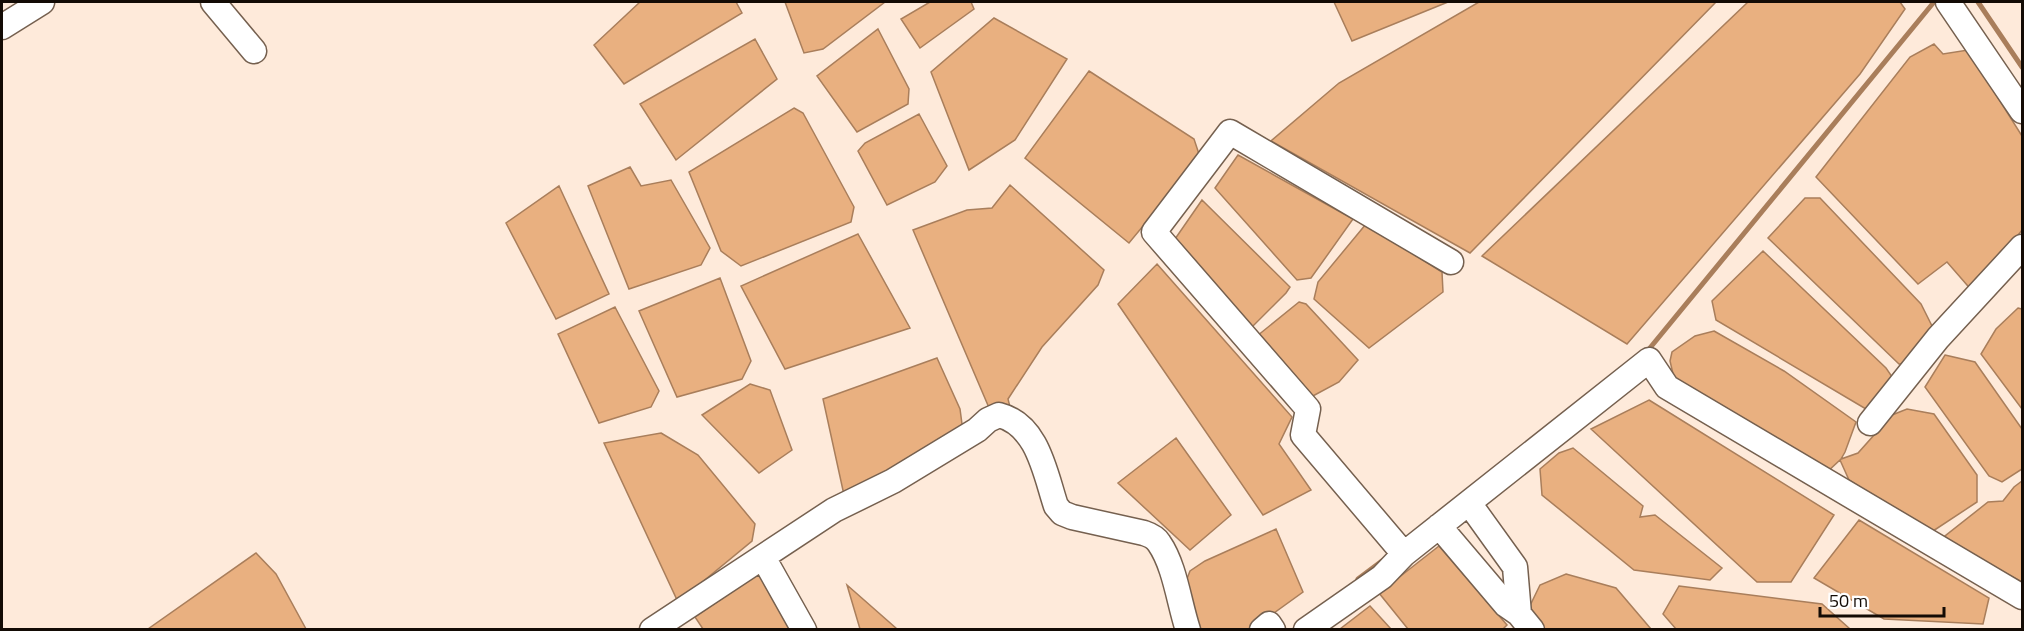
<svg xmlns="http://www.w3.org/2000/svg" width="2024" height="631" font-family="'Titillium Web',sans-serif">
<style>
.water{fill:#e9b080;stroke:#a97e5b;stroke-width:1.5}
.lines{fill:none;stroke-linecap:round;stroke-linejoin:round}
.stream{stroke:#a97e5b;stroke-width:5}
.minor-casing{stroke:#75604f;stroke-width:27}
.minor{stroke:#fff;stroke-width:24}
</style>
<rect width="100%" height="100%" fill="#feeada"/>
<!-- water -->
<path class="water" d="M640,2H736L742,13L624,84L594,45Z
M785,2H885L823,49L804,53Z
M930,2H971L974,9L920,48L901,19Z
M1334,2H1448L1352,41Z
M1479,2H1716L1470,253L1271,141L1339,83Z
M1748,2H1900L1905,9L1860,74L1627,344L1482,256Z
M994,18L1067,59L1015,140L969,170L931,72Z
M878,29L909,89L908,104L857,132L817,76Z
M755,39L777,79L676,160L640,104Z
M1934,44L1943,54L1968,50L2022,136V230L1974,293L1947,262L1918,284L1816,177L1910,57Z
M1089,71L1194,139L1200,157L1129,243L1025,158Z
M794,108L803,113L854,207L851,222L741,266L721,251L689,172Z
M919,114L947,166L935,182L887,205L858,151L865,143Z
M1238,155L1353,219L1311,278L1297,280L1215,188Z
M630,167L641,186L671,180L710,248L701,265L629,289L588,186Z
M1010,185L1104,270L1098,285L1042,347L1008,399L1011,411L990,410L913,230L967,210L992,208Z
M559,186L609,294L556,319L506,223Z
M1805,198H1820L1921,304L1933,328L1912,364H1899L1768,238Z
M1202,200L1290,287L1286,293L1250,329L1175,239Z
M1366,224L1442,272L1443,292L1369,348L1314,299L1318,282Z
M858,234L910,328L785,369L741,286Z
M1763,251L1886,368L1897,384L1866,409L1716,320L1712,301Z
M1157,264L1292,417L1279,444L1311,490L1263,515L1118,304Z
M720,278L751,361L742,379L677,397L639,311Z
M1299,302L1306,304L1358,360L1339,382L1311,397L1257,336Z
M615,307L659,391L651,407L599,423L558,334Z
M2018,308L2022,309V409L1981,354L1996,329Z
M1714,331L1784,371L1856,422L1845,452L1841,459L1858,453L1892,415L1907,409L1934,414L1977,475V502L1930,533L1849,480L1840,460L1827,472L1674,378L1670,361L1672,352L1695,336Z
M1945,355L1975,362L2022,429V469L2002,482L1989,476L1925,387Z
M937,358L960,409L964,439L844,495L823,399Z
M750,384L770,390L792,450L759,473L702,415Z
M1649,400L1834,515L1791,582H1757L1591,429Z
M661,433L698,455L755,524L752,541L678,602L604,443Z
M1176,438L1231,515L1190,550L1118,483Z
M1573,448L1643,506L1640,517L1655,515L1722,568L1710,580L1634,570L1542,495L1540,469L1559,453Z
M2022,481V582L1950,543L1945,536L1988,502L2003,501L2014,487Z
M1859,520L1989,598L1983,624L1884,619L1814,578Z
M1276,529L1303,592L1252,629L1199,630L1183,589L1190,571L1205,561Z
M1439,546L1507,625L1502,630L1408,629L1379,593Z
M256,553L276,574L306,629H148Z
M761,572L791,629H703L695,617Z
M1566,574L1616,588L1651,629H1536L1525,616L1540,585Z
M847,585L897,629H860Z
M1679,586L1822,604L1850,629H1676L1663,614Z
M1370,606L1391,629H1340Z"/>
<g class="lines">
<!-- stream -->
<path class="stream" d="M1978,2L2022,67
M1645,354L1934,2
M1358,579L1382,561"/>
<!-- minor casing -->
<g class="minor-casing">
<path id="minor" d="M213,2L254,51
M1948,2L2022,111
M2,27L42,2
M1870,423L1938,338L2022,247
M1469,503L1515,567L1519,614L1532,630
M1439,526L1506,605L1519,614
M1404,554L1303,435L1308,409L1154,232L1230,132L1451,262
M763,557L804,630
M652,630L834,510L893,481L977,430L988,420L999,415C1038,425 1045,473 1056,506L1062,513L1072,517L1144,533C1150,535 1156,538 1159,543C1175,566 1179,603 1188,630
M1262,630L1269,624L1273,630
M1306,630L1382,577L1404,554L1649,360L1667,387L2022,597"/>
</g>
<!-- minor -->
<use href="#minor" class="minor"/>
</g>
<!-- border -->
<rect width="2024" height="631" fill="none" stroke="#130b05" stroke-width="6"/>
<!-- scale -->
<path d="M1820 607v9h124v-9" fill="none" stroke="#130b05" stroke-width="3"/>
<text x="1829" y="607" font-size="18" fill="#130b05" stroke="#ffffff" stroke-width="4.5" paint-order="stroke">50 m</text>
</svg>
